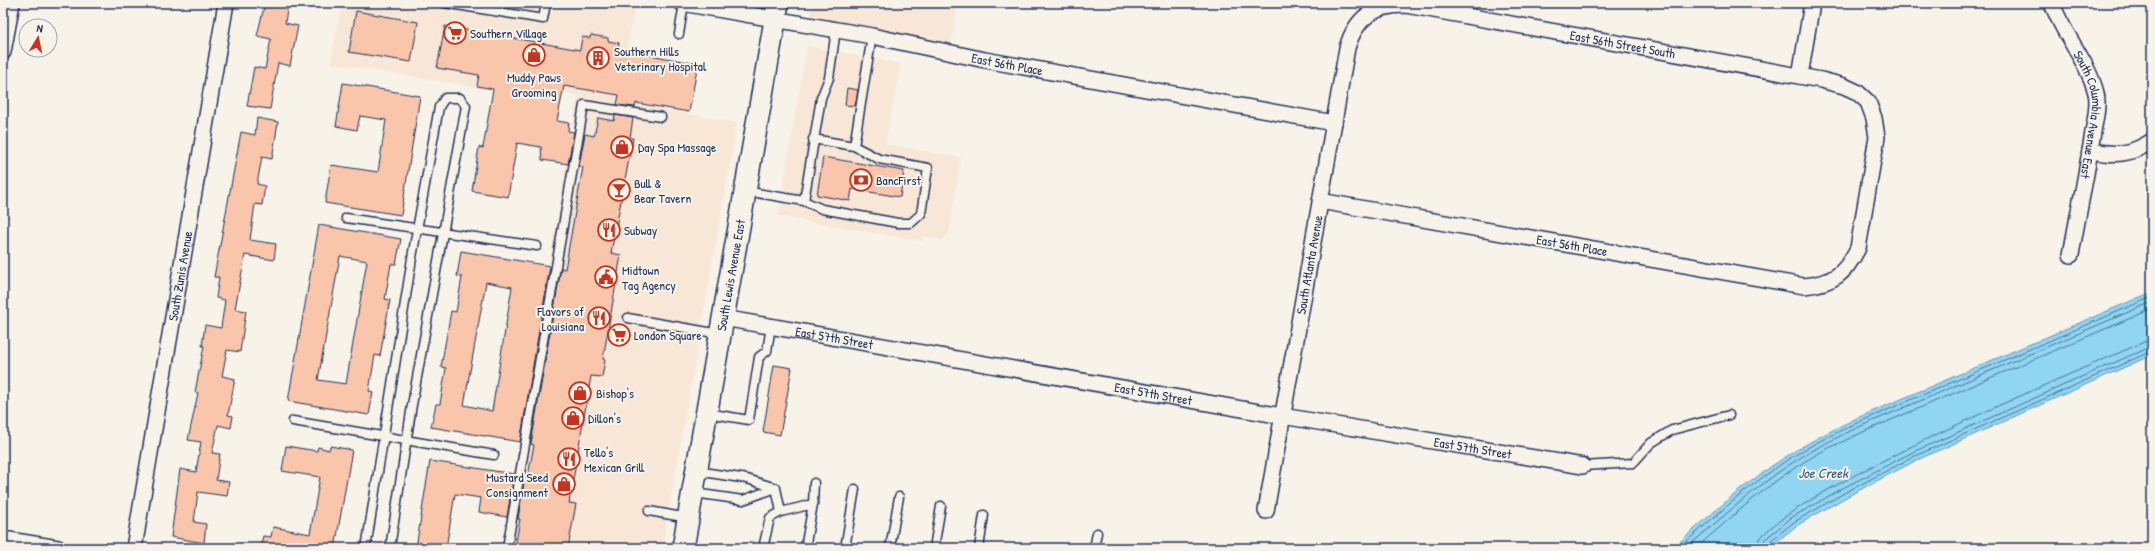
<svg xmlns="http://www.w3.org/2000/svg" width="2155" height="551" font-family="'Patrick Hand',sans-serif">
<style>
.built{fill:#f8e6d6}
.water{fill:#90d5f2;stroke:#6193b7}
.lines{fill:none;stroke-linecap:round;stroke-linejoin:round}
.shore{stroke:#4a7199;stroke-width:1}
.building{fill:#fac6ab;stroke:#1b2f5e;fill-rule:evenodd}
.lane-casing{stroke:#1b2f5e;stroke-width:11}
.street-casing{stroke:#1b2f5e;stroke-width:18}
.secondary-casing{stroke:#1b2f5e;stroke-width:24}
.lane{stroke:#f7f3e8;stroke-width:8}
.street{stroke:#f7f3e8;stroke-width:15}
.secondary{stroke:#f7f3e8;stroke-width:21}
.labels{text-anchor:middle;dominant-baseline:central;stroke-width:4;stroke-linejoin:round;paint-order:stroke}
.poi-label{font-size:13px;fill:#1b2f5e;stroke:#f7f3e8;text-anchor:start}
.street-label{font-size:13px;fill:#1b2f5e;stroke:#f7f3e8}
.water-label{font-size:14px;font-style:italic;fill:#385883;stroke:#f7f3e8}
</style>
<rect width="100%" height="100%" fill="#f7f3e8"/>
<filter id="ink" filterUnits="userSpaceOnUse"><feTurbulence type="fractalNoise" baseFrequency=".025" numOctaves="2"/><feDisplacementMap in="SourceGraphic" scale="8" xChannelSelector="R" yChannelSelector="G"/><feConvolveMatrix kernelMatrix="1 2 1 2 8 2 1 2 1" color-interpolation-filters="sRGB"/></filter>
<g filter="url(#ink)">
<!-- built -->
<path class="built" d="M342,3H599L634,9L618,101L737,123L662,548H501L578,95L563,92L561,101L331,63Z
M813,3H958L951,43L810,18Z
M807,46L901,64L885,144L961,158L949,233L943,240L923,236L922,241L778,216Z"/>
<!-- water -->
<path class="water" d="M2152,292V355L1915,461L1848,496L1796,526L1769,548H1673C1705,520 1737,490 1772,466C1799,447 1828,432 1857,418Z"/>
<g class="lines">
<!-- shore -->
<path class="shore" d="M1679,548C1710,521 1740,493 1773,470C1800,450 1829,436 1859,422L2152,297
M1686,548C1716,523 1744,497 1776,474C1802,455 1831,440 1861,426L2152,302
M1696,548C1735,514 1774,478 1819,453C1834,445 1849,439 1863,432L2152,309
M1756,548C1757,504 2092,365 2144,342L2152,340
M1762,548L1764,540L1791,518L1843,488L1911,453L2152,346
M1767,548L1768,543L1794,522L1846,492L1913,457L2152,351"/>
</g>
<!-- building -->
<path class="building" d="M265,3H288L285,23L298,26L290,66L278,63L270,109L247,106L254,67L265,69L271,39L257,36Z
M356,11L418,22L411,62L349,52Z
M445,26L580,50L582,37L590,38L591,35L608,38V41L619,43L618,49L698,64L689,112L636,103L635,107L617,105L619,95L564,86L557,121L569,123L568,131L574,132L568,164L542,160L541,147L517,143L508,197L472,191L479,147L483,148L493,89L477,86L479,75L437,68Z
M343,83L420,96L401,215L325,203L331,165L378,172L386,120L360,116L357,130L336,126Z
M847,88L858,90L855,106L845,105Z
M615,115L633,118L630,138H633L611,253L621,255L603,359L605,360L602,377L591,376L569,503L576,504L568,548H515L520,519H518L525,476H528L534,445L531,444L561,268L565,269L583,167L579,166L585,134L594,136L598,118L614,121Z
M257,118L278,122L272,159L262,157L257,184L265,186L262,205L255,204L250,240L276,244L274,260L245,255L235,309L246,311L240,352L227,350L222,376L235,379L228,415L233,416L231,428L218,425L212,453L220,454L216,480L229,482L227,496L198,492L194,522L206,524L204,543L171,537L180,469L196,472L201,442L188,440L198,393L195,392L204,346H202L205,325L221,328L225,300L216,298L219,277H214L241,132L255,135Z
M823,157L904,171L900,197L852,189L850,201L817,195Z
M319,225L401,239L396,264H391L385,299L390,300L380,356L375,355L369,391L373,392L369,415L288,401ZM340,256L367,261L346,384L318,380Z
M461,251L550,266L520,442L431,427L436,404H440L446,368L441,367L451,311L456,312L462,277L457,276ZM486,282L512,287L492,411L464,405Z
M774,365L792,368L780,435L763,432Z
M286,446L317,451L318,447L329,450L330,446L352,450L335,548H260L263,536L271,537L273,527L310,534L320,477L282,471Z
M430,461L514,474L507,517L479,512L481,498L455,494L446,548H416Z"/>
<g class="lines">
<!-- lane casing -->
<g class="lane-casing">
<path id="lane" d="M444,3L543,19L546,3
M679,34L684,3
M854,146L872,36
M745,191L804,201L822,209L898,223H911L921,214L928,168L879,159L854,146L813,139
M804,201L821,98L829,78L836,30
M346,218L537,246
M628,318L720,334
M707,413L749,420L759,357L767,351L771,326
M293,421L494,455
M1583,466L1633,463L1651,443L1672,430L1729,415
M697,471L747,479L776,488
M776,488L781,512
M694,493L743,500L776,488
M649,511L688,518
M366,548L413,252L439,107L445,98H460L466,106L412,405L390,548
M507,548L584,105L661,117
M763,548L770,518L781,512L813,504
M805,548L813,504L814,483
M845,548L855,489
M890,548L899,497
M934,548L941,506
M979,548L984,515
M1094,548L1097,533"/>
</g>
<!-- street casing -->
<g class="street-casing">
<g id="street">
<path id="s1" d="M682,3L872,36L985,60L1334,123"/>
<path id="s2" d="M2052,3C2063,35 2088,61 2096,93C2099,105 2095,120 2093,132C2087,173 2078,214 2071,255"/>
<path d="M3,52L12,3"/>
<path d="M1800,76L1812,3"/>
<path d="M2090,151C2116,155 2129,156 2152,141"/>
<path id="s3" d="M723,318L1282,416L1583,466"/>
<path id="s4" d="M1266,511L1347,48C1356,17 1374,5 1406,5L1821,80L1844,86L1857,92L1868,102L1874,118L1877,137L1858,248C1845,274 1834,283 1804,286L1320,201"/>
<path d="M3,539L58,548"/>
<path id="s5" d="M134,548L226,3"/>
</g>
</g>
<!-- secondary casing -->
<g class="secondary-casing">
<g id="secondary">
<path id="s6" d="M683,548L778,3"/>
</g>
</g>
<!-- lane -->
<use href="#lane" class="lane"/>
<!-- street -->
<use href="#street" class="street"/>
<!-- secondary -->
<use href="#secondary" class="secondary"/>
</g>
</g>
<!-- icons -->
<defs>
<g id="supermarket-ring" transform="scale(1.15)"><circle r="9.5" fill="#f7f3e8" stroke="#c8321e" stroke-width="1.5"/><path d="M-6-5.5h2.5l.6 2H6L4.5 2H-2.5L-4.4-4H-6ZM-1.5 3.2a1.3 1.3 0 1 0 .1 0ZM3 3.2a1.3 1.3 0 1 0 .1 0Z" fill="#c8321e"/></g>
<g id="shop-ring" transform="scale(1.15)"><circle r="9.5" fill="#f7f3e8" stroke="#c8321e" stroke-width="1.5"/><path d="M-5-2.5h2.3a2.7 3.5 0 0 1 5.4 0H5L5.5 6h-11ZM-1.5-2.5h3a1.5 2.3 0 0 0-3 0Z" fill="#c8321e"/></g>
<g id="building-ring" transform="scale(1.15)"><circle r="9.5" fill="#f7f3e8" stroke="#c8321e" stroke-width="1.5"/><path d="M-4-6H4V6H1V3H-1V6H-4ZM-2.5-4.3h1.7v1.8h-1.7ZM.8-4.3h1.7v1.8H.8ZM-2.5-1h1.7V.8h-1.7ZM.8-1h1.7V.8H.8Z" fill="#c8321e"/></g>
<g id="bank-ring" transform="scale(1.15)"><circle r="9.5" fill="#f7f3e8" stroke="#c8321e" stroke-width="1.5"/><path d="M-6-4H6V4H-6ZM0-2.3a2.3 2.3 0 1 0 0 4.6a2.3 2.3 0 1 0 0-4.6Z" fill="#c8321e"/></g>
<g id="bar-ring" transform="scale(1.15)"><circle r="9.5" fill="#f7f3e8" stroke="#c8321e" stroke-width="1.5"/><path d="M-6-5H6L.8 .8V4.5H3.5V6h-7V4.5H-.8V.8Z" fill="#c8321e"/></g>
<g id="restaurant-ring" transform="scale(1.15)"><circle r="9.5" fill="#f7f3e8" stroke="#c8321e" stroke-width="1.5"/><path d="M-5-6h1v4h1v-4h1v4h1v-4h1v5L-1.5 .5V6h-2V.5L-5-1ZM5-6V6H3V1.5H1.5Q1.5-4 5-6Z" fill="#c8321e"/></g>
<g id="civic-ring" transform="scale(1.15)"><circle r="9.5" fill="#f7f3e8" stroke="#c8321e" stroke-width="1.5"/><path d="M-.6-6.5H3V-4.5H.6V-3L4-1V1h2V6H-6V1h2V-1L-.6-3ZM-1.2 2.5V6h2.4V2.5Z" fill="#c8321e"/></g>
</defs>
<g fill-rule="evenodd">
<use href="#supermarket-ring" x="455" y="33"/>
<use href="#shop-ring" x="534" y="55"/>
<use href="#building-ring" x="598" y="58"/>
<use href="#shop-ring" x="622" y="147"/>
<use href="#bank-ring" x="861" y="180"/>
<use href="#bar-ring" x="619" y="190"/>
<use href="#restaurant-ring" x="609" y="230"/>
<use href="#civic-ring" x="606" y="277"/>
<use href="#restaurant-ring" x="599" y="318"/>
<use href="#supermarket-ring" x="619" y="335"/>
<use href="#shop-ring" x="580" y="393"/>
<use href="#shop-ring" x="573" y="418"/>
<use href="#restaurant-ring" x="569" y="459"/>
<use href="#shop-ring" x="564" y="484"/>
</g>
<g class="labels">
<!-- poi labels -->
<g class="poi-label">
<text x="470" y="33">Southern Village</text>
<text x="614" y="51">Southern Hills<tspan x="614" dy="15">Veterinary Hospital</tspan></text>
<text x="534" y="77" text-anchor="middle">Muddy Paws<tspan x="534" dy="15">Grooming</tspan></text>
<text x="638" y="147">Day Spa Massage</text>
<text x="876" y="180">BancFirst</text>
<text x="634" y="183">Bull &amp;<tspan x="634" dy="15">Bear Tavern</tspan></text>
<text x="624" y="230">Subway</text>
<text x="622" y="270">Midtown<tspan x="622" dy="15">Tag Agency</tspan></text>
<text x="584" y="311" text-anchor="end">Flavors of<tspan x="584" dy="15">Louisiana</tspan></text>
<text x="634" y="335">London Square</text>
<text x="596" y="393">Bishop's</text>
<text x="588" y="418">Dillon's</text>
<text x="584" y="452">Tello's<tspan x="584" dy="15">Mexican Grill</tspan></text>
<text x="548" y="477" text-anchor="end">Mustard Seed<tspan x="548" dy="15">Consignment</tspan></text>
</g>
<!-- street labels -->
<g class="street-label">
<text stroke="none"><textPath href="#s4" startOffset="770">East 56th Street South</textPath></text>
<text stroke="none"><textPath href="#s1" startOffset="331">East 56th Place</textPath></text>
<text stroke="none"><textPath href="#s2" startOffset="121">South Columbia Avenue East</textPath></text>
<text transform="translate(1572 245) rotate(10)">East 56th Place</text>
<text stroke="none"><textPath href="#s4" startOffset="250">South Atlanta Avenue</textPath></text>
<text stroke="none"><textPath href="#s6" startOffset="277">South Lewis Avenue East</textPath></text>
<text stroke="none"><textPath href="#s5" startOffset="276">South Zunis Avenue</textPath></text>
<text stroke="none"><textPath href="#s3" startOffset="113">East 57th Street</textPath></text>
<text stroke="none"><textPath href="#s3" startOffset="437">East 57th Street</textPath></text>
<text stroke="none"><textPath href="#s3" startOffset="761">East 57th Street</textPath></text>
</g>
<!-- water labels -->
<g class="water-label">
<text x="1823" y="472">Joe Creek</text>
</g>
</g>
<!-- margin -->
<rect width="2155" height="551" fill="none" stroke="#f7f3e8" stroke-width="16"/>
<rect x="8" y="8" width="2139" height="535" fill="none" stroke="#1b2f5e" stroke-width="1.5" filter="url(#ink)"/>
<!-- north arrow -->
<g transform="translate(38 38) rotate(10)"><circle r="19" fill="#f7f3e8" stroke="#9fa5b1"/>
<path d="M0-3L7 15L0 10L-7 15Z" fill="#c8321e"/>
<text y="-6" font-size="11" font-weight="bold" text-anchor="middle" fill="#1b2f5e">N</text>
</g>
</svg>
